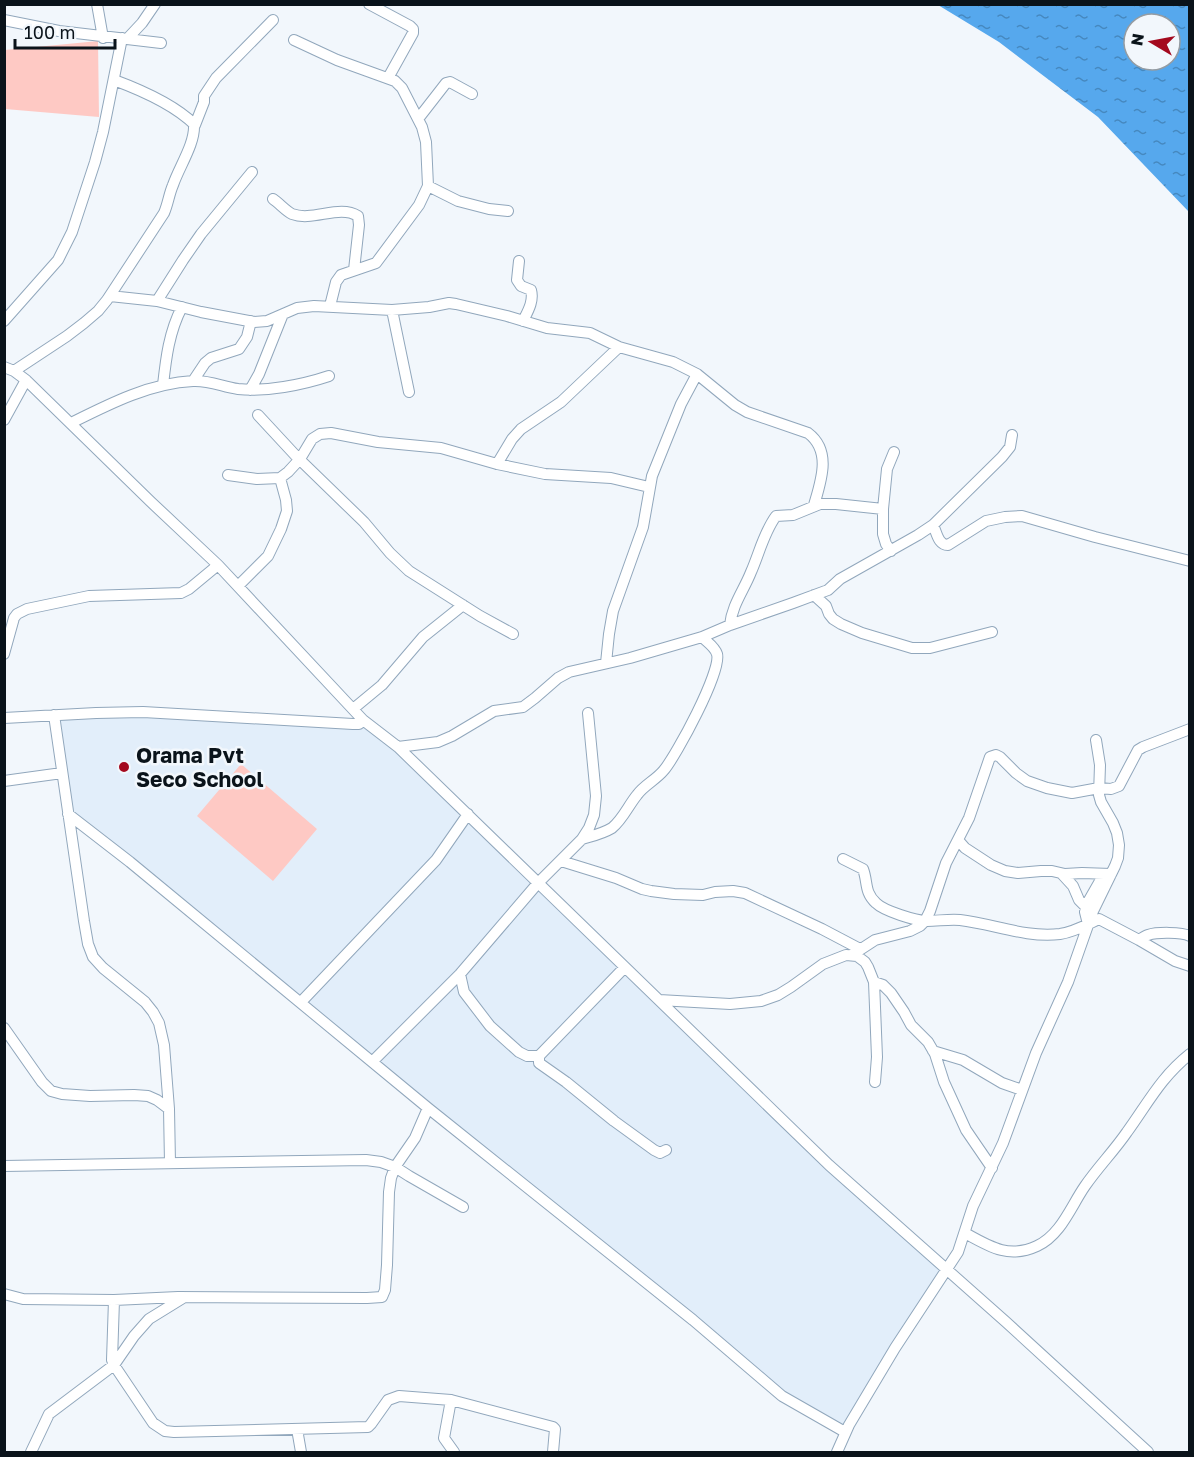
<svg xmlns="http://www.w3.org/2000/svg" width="1194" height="1457" font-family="'Golos Text',sans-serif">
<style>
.built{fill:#e2eefa}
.pitch{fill:#fec9c4}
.water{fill:url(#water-ripples);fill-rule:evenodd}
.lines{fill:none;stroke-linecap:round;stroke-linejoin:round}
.minor-casing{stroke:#91a7bc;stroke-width:12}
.minor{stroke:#fff;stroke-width:10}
.poi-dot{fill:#a4091e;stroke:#f2f7fc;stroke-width:2}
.labels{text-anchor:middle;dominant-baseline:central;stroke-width:5;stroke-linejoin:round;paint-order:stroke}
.poi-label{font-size:21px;font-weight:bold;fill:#0a131a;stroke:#f2f7fc;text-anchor:start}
</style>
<defs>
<pattern id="water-ripples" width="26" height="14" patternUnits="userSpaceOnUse" patternTransform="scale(1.5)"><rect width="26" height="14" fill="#56a8ed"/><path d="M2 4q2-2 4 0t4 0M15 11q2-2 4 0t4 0" fill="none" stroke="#4588bf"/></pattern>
</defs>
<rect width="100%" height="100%" fill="#f2f7fc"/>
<!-- built -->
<path class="built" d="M134,707L357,726L383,731L943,1269L842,1433L781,1393L71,811L57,715Z"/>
<!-- pitch -->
<path class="pitch" d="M98,41L99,117L5,109V50Z
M241,764L317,829L273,881L197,816Z"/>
<!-- water -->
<path class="water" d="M938,5H1189V212L1098,117L999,42ZM1134,24H1170V60H1134Z"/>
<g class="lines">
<!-- minor casing -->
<g class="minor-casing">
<path id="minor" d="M97,4L103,38
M369,4L410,26L413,29V33L388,78
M4,20L59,31L161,43
M127,39L142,23L155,4
M294,40L337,60L395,81L402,88L422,127L426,142L428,186L419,205L376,263L341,275L336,282L330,306
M114,80C141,90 175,105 195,125
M418,119L446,83L450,82L472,94
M428,186L458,201L489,209L508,211
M273,199C279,203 286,211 292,214C313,222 339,204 358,216L359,225L354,270
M519,261L517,280L521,286L531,290C534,301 528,311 523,321
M110,296L157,301L201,312L254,322L267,321L297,308L314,306L392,310L429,307L449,303L456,304L507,316L547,328L590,333L619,347L673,362L697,374L735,405L747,412L808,433C832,451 821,481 814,505
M157,301L183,260L201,234L252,172
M392,310L409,392
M4,321L58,260L72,232L95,162L103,132L122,38
M4,367L14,371L26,380L151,502L218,565L363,720L398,747L829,1165L1006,1322L1148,1452
M14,371L67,336L84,323L98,311L107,300L164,213C168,204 169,194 173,185C179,167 195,144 194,125H195L204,102V96L216,78L273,20
M193,381L205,363L211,358L239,349L247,337L251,321
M163,385C166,358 169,332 182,307
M250,390L259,374L283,314
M258,415L296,456L364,522L390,553L409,571L480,616L513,634
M4,420L26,380
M71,423C109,404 150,383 193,381C209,380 223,387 238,389C266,392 302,385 329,376
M497,464L512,439L521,429L561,402L619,347
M228,475L257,479L280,478L288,472L300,459L312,439L320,434L331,433L378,442L441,448L497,464L545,474L611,478L649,487
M933,525C937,533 938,545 948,545L986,521L1005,517L1022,516L1095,537L1190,561
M891,551L886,544L883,534V509L887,469L894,452
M238,586L268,556L281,529L287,511L286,500L280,478
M814,595L826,606L829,614L833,619L841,624L862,633L912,648H930L992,632
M730,625C732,605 744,590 751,572C759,554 764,532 776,516L793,515L820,504H836L883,509
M4,654L14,618L17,614L27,609L89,596L181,593L189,589L218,565
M606,663L609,634L613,611L643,527L652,476L681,404L697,374
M353,709L382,685L423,637L463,605
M54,715L84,921L88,944L93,957L103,968L145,1002L153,1012L159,1023L164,1045L169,1109L170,1163
M4,718L96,713L143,712L353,724H359L363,720
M398,747L438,742L452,736L494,711L523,707L535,698L558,678L569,672L630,658L702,637L730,625L793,603L828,590L840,579L918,535L933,525L1002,457L1010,447L1012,435
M4,781L62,773
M68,814L130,862L428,1108L693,1320L782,1396L845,1432
M582,839C592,836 602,834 612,828C623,819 628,806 637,795C644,785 656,780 664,770C676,756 722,671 717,654C715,647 707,642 702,637
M958,840L965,848L991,865L1005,871L1018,873L1041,871H1052L1065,874L1082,873L1111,874
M843,859L863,869C868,882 864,892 876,903C884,911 916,921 927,921C938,921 949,919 960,920C994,924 1025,938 1060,934C1074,932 1086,925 1099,919L1139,940L1175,961L1190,966
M561,861L616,878L642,889L651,891L674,894L703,895L715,892L733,891L745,893L822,929L860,949
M1062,874L1073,886L1079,900L1086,907
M1088,924L1085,912L1088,902L1104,874
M1139,940C1142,938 1145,936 1148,935C1157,932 1181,932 1190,936
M852,955L875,940L910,931L920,926L925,921L930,911L946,863L969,818L990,757L996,755L1000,757L1016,773L1027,781L1047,788L1072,793L1099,788L1111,789L1119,786L1138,750L1143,747L1190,729
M460,974L464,992L490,1026L519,1052L527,1056H536L539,1058V1063L566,1082L614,1121L654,1150L660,1153L666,1150
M874,982L883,985L891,993L904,1012L911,1025L928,1042L935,1054L944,1082L966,1130L992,1168
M659,1000L730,1004L761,1001L778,995L791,987L823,964L846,955L857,956L865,962L868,967L874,982L877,1057L875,1082
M301,1002L436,860L468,814
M4,1028L42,1082L51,1091L62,1094L90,1096L134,1095L148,1096L157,1100L169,1109
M933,1051L963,1060L1002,1083L1022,1090
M538,1057L625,967
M373,1061L460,974L538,883L582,839L589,828L594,815L596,796L588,713
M4,1166L366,1160L381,1162L395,1167L409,1176L463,1207
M965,1233C990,1247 1009,1259 1037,1246C1061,1235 1071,1206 1085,1186C1098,1167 1114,1151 1127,1132C1148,1103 1161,1077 1190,1054
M4,1294L23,1299L114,1300L178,1297L367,1298L382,1297L385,1290L387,1265L389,1192L391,1178L395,1167L415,1138L428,1108
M114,1300L112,1360L114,1365L153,1423L165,1431L174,1432L368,1427L371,1424L388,1400L399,1396L451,1400L553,1427L555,1429L553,1452
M451,1400L444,1438L454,1452
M297,1429L301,1452
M31,1452L49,1414L114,1365L134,1336L149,1319L183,1298
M837,1452L849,1425L895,1348L958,1252L973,1206L1003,1143L1036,1053L1068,982L1093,911L1115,866L1118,858L1119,845L1117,833L1113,823L1101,802L1099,795L1100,765L1096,740"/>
</g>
<!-- minor -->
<use href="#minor" class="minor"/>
</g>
<!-- markers -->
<circle class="poi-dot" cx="124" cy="767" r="6"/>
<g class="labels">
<!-- poi labels -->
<g class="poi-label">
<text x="136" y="755">Orama Pvt<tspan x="136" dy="24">Seco School</tspan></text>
</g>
</g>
<!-- border -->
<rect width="1194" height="1457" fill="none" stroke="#0a131a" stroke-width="12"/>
<!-- north arrow -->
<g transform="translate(1152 42) rotate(280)"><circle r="28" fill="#f2f7fc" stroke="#959ca2" stroke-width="1.5"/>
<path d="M0-4.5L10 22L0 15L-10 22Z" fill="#a4091e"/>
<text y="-9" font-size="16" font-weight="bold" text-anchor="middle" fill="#0a131a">N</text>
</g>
<!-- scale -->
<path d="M15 39v9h100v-9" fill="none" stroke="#0a131a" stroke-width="3"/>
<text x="24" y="39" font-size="18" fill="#0a131a" stroke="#f2f7fc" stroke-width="4.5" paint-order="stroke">100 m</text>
</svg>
